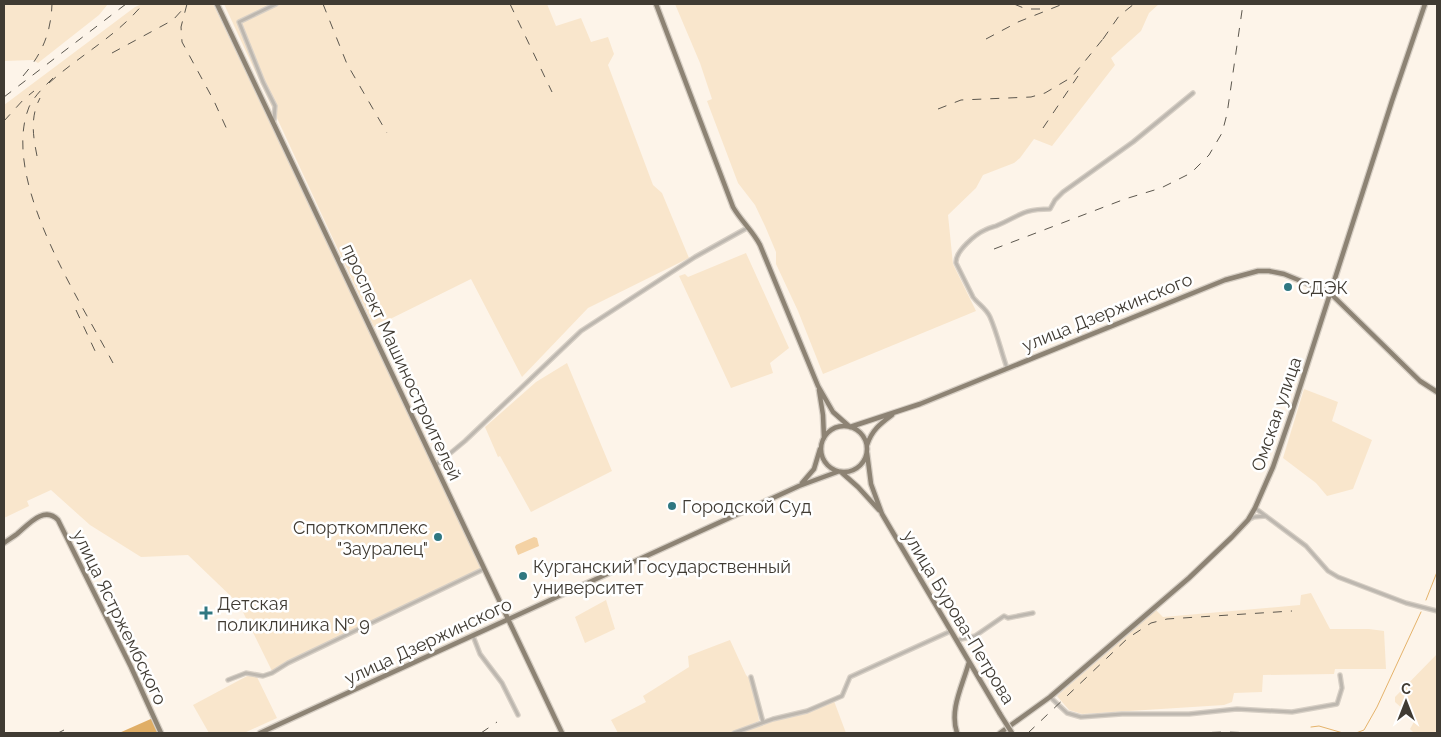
<svg xmlns="http://www.w3.org/2000/svg" width="1441" height="737" font-family="Raleway,sans-serif">
<style>
.built{fill:#f9e6cc}
.green{fill:#f4d2a4}
.forest{fill:#e0ae66}
.lines{fill:none;stroke-linecap:round;stroke-linejoin:round}
.stream{stroke:#e5b36b;stroke-width:1}
.minor-casing{stroke:#d7cfc5;stroke-width:5.5}
.major-casing{stroke:#d7cfc5;stroke-width:7}
.minor{stroke:#bdb7af;stroke-width:3}
.major{stroke:#8d8374;stroke-width:4.5}
.rail{stroke:#5c574e;stroke-width:1;stroke-dasharray:9 9;stroke-linecap:butt}
.major-bridge-casing{stroke:#d7cfc5;stroke-width:7;stroke-linecap:butt}
.major-bridge{stroke:#8d8374;stroke-width:4.5}
.poi-dot{fill:#2f7781;stroke:#fff;stroke-width:2}
.labels{text-anchor:middle;dominant-baseline:central;stroke-width:5;stroke-linejoin:round;paint-order:stroke}
.poi-label{font-size:18px;fill:#403b33;stroke:#fff;text-anchor:start}
.street-label{font-size:18px;fill:#403b33;stroke:#fff}
</style>
<rect width="100%" height="100%" fill="#fdf4e9"/>
<!-- built -->
<path class="built" d="M4,4H108L99,15L38,63L33,60L4,61Z
M142,4H213L483,568L272,671L239,604L188,555L141,557L90,525L51,490L27,501L29,506L4,518V105L135,7Z
M224,4H547L556,26L581,18L591,42L608,37L614,54L608,65L653,185L662,193L689,258L588,308L522,377L471,279L374,327Z
M675,4H1159L1149,13L1141,31L1111,58L1115,65L1052,146L1034,139L1020,158L1014,163L983,175L976,188L948,215L953,264L976,311L823,374L798,311L776,264V252L765,226L755,205L738,183L707,101L712,99L700,63Z
M746,253L789,348L770,363L773,373L731,388L679,276L685,274L688,277Z
M567,363L612,471L531,512L500,456L498,457L485,427L536,382Z
M1304,389L1338,402L1332,421L1372,440L1353,489L1327,496L1316,483L1283,458Z
M1311,593L1330,629H1369L1384,631L1386,669H1335L1334,674L1263,675L1262,692L1234,693L1232,702L1224,705L1082,714L1069,710L1057,696L1156,610L1163,617L1300,605L1301,595Z
M606,600L615,629L585,643L575,617Z
M730,640L746,675L751,680L757,703L759,721L730,733H618L611,720L646,702L643,696L689,667L688,656Z
M1437,654V733H1414L1410,729L1415,720L1395,702V697Z
M249,675L257,677L277,718L244,733H209L193,705Z
M834,701L846,733H738L762,724L805,714Z"/>
<!-- green -->
<path class="green" d="M534,537L537,538L539,546L518,555L515,547L516,545Z"/>
<!-- forest -->
<path class="forest" d="M153,718L160,733H119Z"/>
<g class="lines">
<!-- stream -->
<path class="stream" d="M1426,600L1437,572
M1311,727L1319,726L1343,733
M1356,733L1364,730L1377,707L1421,612"/>
<!-- minor casing -->
<g class="minor-casing">
<path id="minor" d="M274,120L275,106L263,82L239,22L276,4
M1007,368C1001,351 997,333 990,317C986,308 978,304 973,297C971,293 957,265 956,263C955,251 976,234 985,230C989,228 993,227 996,226C1020,216 1022,209 1050,209L1055,200L1063,192L1133,142L1193,93
M436,465L465,441L581,331L695,257L747,228
M1255,508L1306,546L1328,571L1338,577L1406,603L1437,611
M1248,520L1254,517L1266,516
M473,636L480,654L502,683L518,715
M957,640L975,636L1004,616L1008,618L1033,613
M751,677L763,722
M228,680L246,673L263,676L272,673L288,663L484,569
M1050,697L1067,713L1081,717L1122,714H1189L1237,709L1292,712L1337,704L1342,688L1340,675
M734,733L773,719L807,711L842,696L850,677L951,631"/>
</g>
<!-- major casing -->
<g class="major-casing">
<path id="major" d="M217,4L562,733
M656,4L733,207C741,221 753,231 760,245L818,386L833,412L850,427
M819,390L823,415L824,438
M821 449a23 23 0 1 1 46 0a23 23 0 1 1-46 0Z
M850,427L920,404L1225,280L1258,271H1269L1284,274L1330,293L1420,381L1437,392
M867,445C872,430 880,424 892,415
M867,453L871,484L882,514L1000,714
M841,472L858,487L879,510
M802,483L814,469L820,449
M4,543C8,540 13,537 17,534C28,525 44,505 58,520L131,667L161,733
M260,733L799,486L837,472
M957,733C949,709 963,685 969,662
M1000,733L1050,697L1189,578L1232,537L1248,520L1255,508L1273,467L1292,412L1392,101L1425,4"/>
</g>
<!-- minor -->
<use href="#minor" class="minor"/>
<!-- major -->
<use href="#major" class="major"/>
<!-- rail -->
<path class="rail" d="M187,4L181,27L182,42L214,101L229,134
M323,4L347,64L387,133
M510,4L552,92
M1014,4L1026,9H1044
M986,39L1018,22L1063,4
M1103,39L1119,16L1134,4
M112,53L173,20L183,9
M23,76C42,54 51,33 52,4
M53,78C44,87 35,95 29,107C0,180 80,300 113,363
M49,83C80,55 117,36 143,4
M4,97L126,4
M938,109L961,100L1031,97L1045,93L1072,77L1107,34
M4,121L24,99L34,91
M1043,128L1078,76
M37,156C33,136 30,117 40,98
M994,249L1125,199L1161,188L1191,173L1209,155L1222,133L1227,114L1243,4
M76,310L96,353
M58,733L64,730
M481,733L497,722
M1028,733L1128,638L1151,623L1167,619L1292,611
M1194,733L1225,732L1257,733"/>
<!-- major-bridge casing -->
<g class="major-bridge-casing">
<path id="major-bridge" d="M1000,714L1012,733"/>
</g>
<!-- major-bridge -->
<use href="#major-bridge" class="major-bridge"/>
</g>
<!-- markers -->
<g class="poi-dot">
<circle cx="1288" cy="287" r="5"/>
<circle cx="672" cy="506" r="5"/>
<circle cx="438" cy="537" r="5"/>
<circle cx="523" cy="576" r="5"/>
<path d="M203.5 605.5h5v5h5v5h-5v5h-5v-5h-5v-5h5z"/>
</g>
<g class="labels">
<!-- poi labels -->
<g class="poi-label">
<text x="1298" y="287">СДЭК</text>
<text x="682" y="506">Городской Суд</text>
<text x="428" y="527" text-anchor="end">Спорткомплекс<tspan x="428" dy="21">"Зауралец"</tspan></text>
<text x="533" y="566">Курганский Государственный<tspan x="533" dy="21">университет</tspan></text>
<text x="217" y="603">Детская<tspan x="217" dy="21">поликлиника № 9</tspan></text>
</g>
<!-- street labels -->
<g class="street-label">
<text transform="translate(1107 312) rotate(-22)">улица Дзержинского</text>
<text transform="translate(402 362) rotate(65)">проспект Машиностроителей</text>
<text transform="translate(1276 414) rotate(-71)">Омская улица</text>
<text transform="translate(120 617) rotate(64)">улица Ястржембского</text>
<text transform="translate(959 617) rotate(59)">улица Бурова-Петрова</text>
<text transform="translate(428 641) rotate(-25)">улица Дзержинского</text>
</g>
</g>
<!-- border -->
<rect width="1441" height="737" fill="none" stroke="#403b33" stroke-width="10"/>
<!-- north arrow -->
<g transform="translate(1406 702)" stroke="#ffffff" stroke-width="4" paint-order="stroke">
<path d="M0-4L9 19L0 12L-9 19Z" fill="#403b33"/>
<text y="-8" font-size="14" font-weight="bold" text-anchor="middle" fill="#403b33">С</text>
</g>
</svg>
